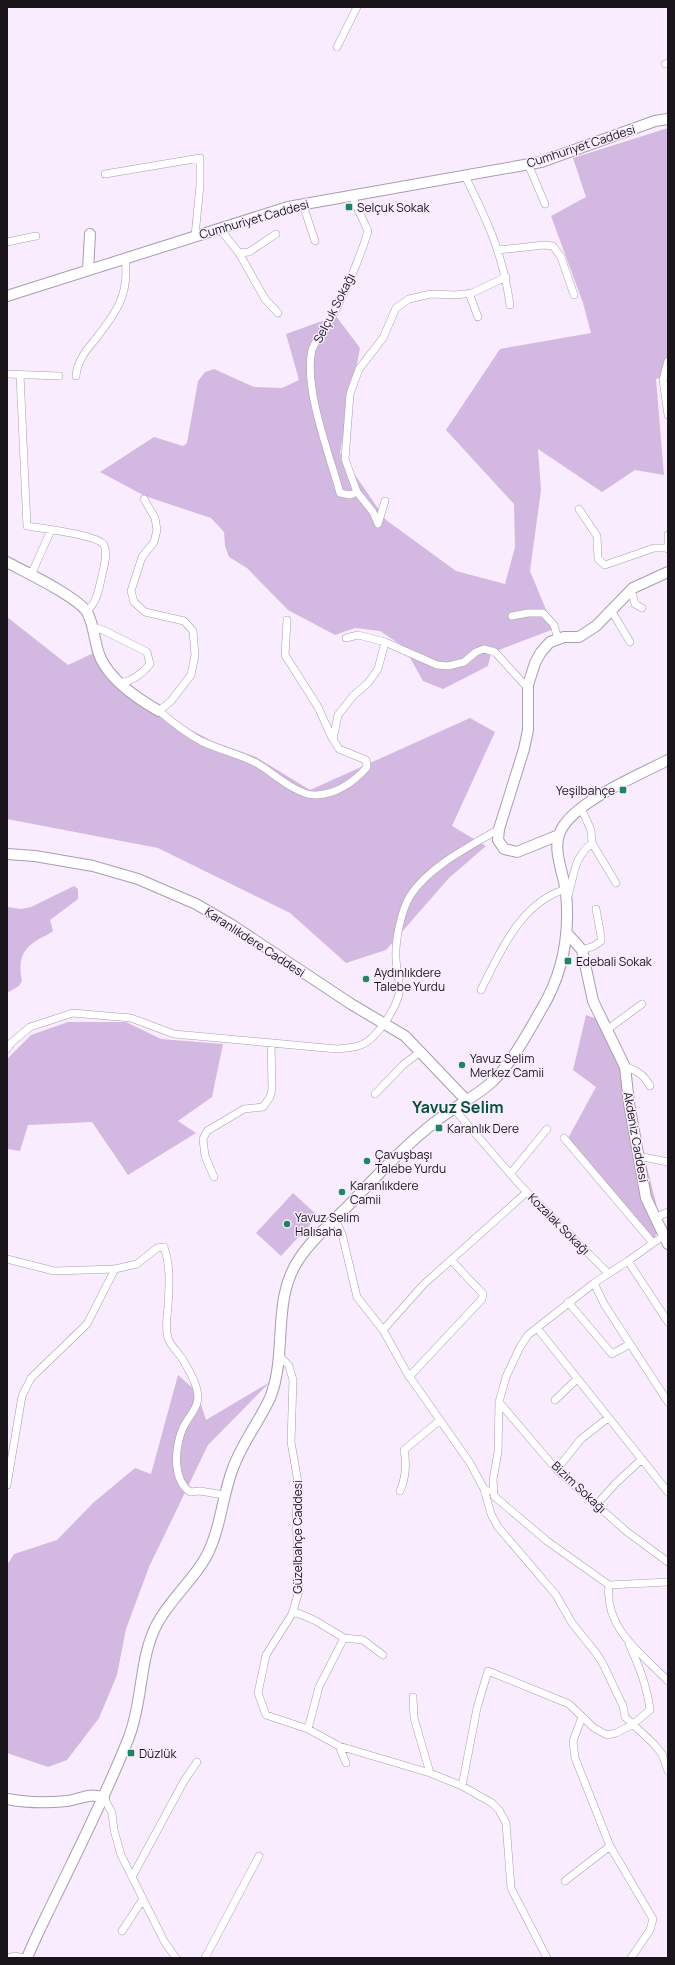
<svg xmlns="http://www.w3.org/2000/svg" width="675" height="1965" font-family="Manrope,sans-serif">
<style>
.green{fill:#d3b9e1}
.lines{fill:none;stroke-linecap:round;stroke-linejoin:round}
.street-casing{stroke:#a89dae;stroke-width:8}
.secondary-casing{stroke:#a89dae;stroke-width:12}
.street{stroke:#fff;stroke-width:7}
.secondary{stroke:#fff;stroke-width:10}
.poi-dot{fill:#1d8561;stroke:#f8ecfe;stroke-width:1.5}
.labels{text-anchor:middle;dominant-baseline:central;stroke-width:3;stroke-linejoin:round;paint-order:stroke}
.street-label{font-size:12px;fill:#19151b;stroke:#f8ecfe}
.poi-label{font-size:12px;fill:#19151b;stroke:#f8ecfe;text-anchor:start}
.district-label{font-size:16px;font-weight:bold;fill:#045139;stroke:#f8ecfe}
</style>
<rect width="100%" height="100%" fill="#f8ecfe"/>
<!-- green -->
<path class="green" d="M668,128V375L656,379L664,475L635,470L602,492L538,449L541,490L530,571L554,629L491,653L488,666L443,689L423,681L404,647L380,631L355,628L335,635L288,610L247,568L229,557L225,546L224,532L211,518L145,496L100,472L154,437L183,446L187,443L198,381L205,372L214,369L254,387L282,388L299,380L286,334L336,316L360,348L340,453L386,520L456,571L505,584L515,547L514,504L446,430L500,349L591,333L583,303L551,216L586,197L573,158Z
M7,617L68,665L102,649L115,678L191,730L212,741L256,757L310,790L470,718L495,732L452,826L486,846L449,878L386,950L346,963L290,913L158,848L7,819Z
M74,886L78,889V899L50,920L53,931C48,935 44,936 39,939C21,949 18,962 22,981L19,986L7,993V907L21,909L31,907Z
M586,1015L605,1022L617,1049L661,1223L653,1241L566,1142L596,1087L573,1070Z
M68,1022H126L161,1039L223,1044L212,1097L178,1121L196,1133L128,1175L92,1122L28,1125L20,1151L7,1149V1059L31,1035Z
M293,1193L318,1216L281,1256L256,1233Z
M178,1375L197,1392L206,1420L270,1382L208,1445L149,1567L126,1629L117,1675L99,1718L67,1760L48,1767L7,1753V1565L14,1554L57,1540L93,1503L135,1468L151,1474Z"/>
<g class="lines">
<!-- street casing -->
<g class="street-casing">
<path id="street" d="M337,47L357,7
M665,64L668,63
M528,164L545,204
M105,174L200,158V185L195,236
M465,176C487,220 503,254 510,305
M352,196L368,231C359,262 344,294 330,321C325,331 315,340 312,350C303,387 330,456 340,493L350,495L357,492L345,459L350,394L359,369L383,338L396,308L409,299L431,294L456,295L472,293L506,277
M303,205L315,241
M219,228L239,253L265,299L278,313
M7,242L36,236
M498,250L544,245L553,246L561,257L574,295
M239,253L249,252L276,234
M469,293L478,317
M668,361L663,380L668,415
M7,374L59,376
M20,375L27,526C40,528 99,535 104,545C108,553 104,567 102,575C99,589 97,603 86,612
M76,376C77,362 85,351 94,341C116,313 130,295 125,258
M357,492L373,512L378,524L385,501
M144,499L155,518L157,530L154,542L142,557L131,591L134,602L145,612L184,621L193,631L195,655L191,675L171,701L159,711C172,722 186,733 201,741C219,750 240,754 258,764C273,773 298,796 316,795C337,794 354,782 367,767L366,760L339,749L333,739L338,715L353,696L368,683L378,669L385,642
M579,509L597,536L598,559L605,565L654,548H668
M668,535V549
M31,575L51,530
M631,590L635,604L642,608
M611,610L630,642
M512,616L528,613H543L554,625L558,639
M287,620L285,655L318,707L332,738
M92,627L103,630L147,652L150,664C142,674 133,681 120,683
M346,638L358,635L385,642L437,665L448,666L464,662L476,652L484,649L495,652L524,684L528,685
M581,808L591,830L592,843L616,883
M568,896C575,873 573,859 592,843
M582,950L594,946L601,941V936L596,909
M481,990C500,952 521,902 566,889
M608,1029L642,1004
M7,1049L11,1043L30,1027L73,1013L131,1018L174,1034L337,1049C344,1048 352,1048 358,1046C375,1042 395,1010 399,994C401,984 396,969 396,958C395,941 401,911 410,896C428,867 470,846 499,829
M625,1067C637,1070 644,1075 650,1086
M375,1094L403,1065L420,1052
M454,1109L520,1185L608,1273
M564,1138L653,1243
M638,1156L668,1162
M510,1174L547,1129
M214,1177L205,1156L203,1139L207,1131L244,1109L263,1107L270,1097L272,1089L271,1043
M655,1218L668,1212
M335,1219L342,1234L357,1297L383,1330L407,1373L470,1463L484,1489L488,1491
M663,1236L628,1261L594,1283L528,1335L520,1347L506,1377L499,1402L498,1452L493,1480L494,1496L547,1541L609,1585C604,1628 641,1653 668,1681
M7,1259L54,1271L115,1269L137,1264L157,1248L164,1247C171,1267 169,1286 168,1307C167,1317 165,1328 168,1338C171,1347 179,1353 183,1360C190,1372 201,1390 197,1403C194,1413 186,1420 182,1430C175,1449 172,1479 190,1492L200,1491L224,1495
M628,1261L668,1322
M594,1283L604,1304L668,1402
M568,1302L612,1354L630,1344
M537,1328L668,1492
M383,1330L423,1285L527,1192
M280,1356L289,1366L293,1380L291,1442L299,1488L296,1514L299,1591L292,1614L266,1655L258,1693L266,1715L308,1729L339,1746L430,1773L462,1786L492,1803L499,1810L506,1823L511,1888L547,1958
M409,1377L482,1299L483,1294L451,1260
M555,1400L577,1379
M499,1402L556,1469L626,1531L668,1562
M557,1469L581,1439L608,1418
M7,1485L22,1396L31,1378L87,1324L115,1269
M484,1489L491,1514L498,1527L556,1595L572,1623L596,1653L603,1664L623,1706L625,1717L654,1744L662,1754L668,1771
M400,1491C406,1477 407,1465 404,1450L440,1420
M597,1504L616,1483L642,1459
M609,1585L668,1582
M292,1614L298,1613L316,1621L344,1638L363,1640L383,1655
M413,1697L414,1718L430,1773
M582,1717L573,1741L575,1758L610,1846L653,1919L650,1930L631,1958
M308,1729L319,1687L344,1638
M339,1746L346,1763
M462,1786L477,1708L488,1671L569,1704L594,1728L607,1735L616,1733L632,1725L650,1710C647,1686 639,1666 629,1644
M104,1798L112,1813L114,1830L121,1855L164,1941L176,1958
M132,1877L184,1781L197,1762
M565,1881L610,1846
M122,1931L143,1899
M7,1958L14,1956L24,1958
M205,1958L259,1856"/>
</g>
<!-- secondary casing -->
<g class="secondary-casing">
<path id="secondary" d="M88,270L90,234
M7,296L288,207L541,162L655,121L668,119
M7,562C25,572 76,596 87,612C95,626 94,645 101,659C112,682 138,699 159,711
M559,835L517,852L504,849L498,840L499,829L524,749L528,730V685L535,663L541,652L550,642L564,637H579L596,626L633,588L668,572
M7,854L35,856L93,866L138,879L196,904L232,925L351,1004L405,1036L467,1101
M566,932L582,950L593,1001L625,1067L629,1103L646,1198L668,1244
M7,1799C27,1803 46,1803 67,1801C81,1799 90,1792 104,1798
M27,1958C35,1938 45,1919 54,1900C80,1846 107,1793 129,1737C143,1701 139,1660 156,1626C169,1600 192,1582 206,1557C221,1529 222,1496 233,1468C242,1443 259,1422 270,1398C288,1354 271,1300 299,1259C311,1240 331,1223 347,1207C375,1178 403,1147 435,1122C453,1107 476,1097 493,1081C513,1061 527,1034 541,1010C563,974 570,934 566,893C564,873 551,849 561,830C576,801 639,775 668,760"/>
</g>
<!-- street -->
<use href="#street" class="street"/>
<!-- secondary -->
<use href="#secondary" class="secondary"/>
</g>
<!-- markers -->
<g class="poi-dot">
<rect x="345" y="203" width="8" height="8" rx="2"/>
<rect x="619" y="786" width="8" height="8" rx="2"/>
<rect x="564" y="957" width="8" height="8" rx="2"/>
<circle cx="366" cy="979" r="4"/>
<circle cx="462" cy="1065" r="4"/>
<rect x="435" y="1124" width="8" height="8" rx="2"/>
<circle cx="367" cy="1161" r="4"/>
<circle cx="342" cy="1192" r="4"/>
<circle cx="287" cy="1224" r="4"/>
<rect x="127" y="1749" width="8" height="8" rx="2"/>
</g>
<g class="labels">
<!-- street labels -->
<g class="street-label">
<text transform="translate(581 146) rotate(-18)">Cumhuriyet Caddesi</text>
<text transform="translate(254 219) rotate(-16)">Cumhuriyet Caddesi</text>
<text transform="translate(334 308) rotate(-63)">Selçuk Sokağı</text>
<text transform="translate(255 942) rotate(33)">Karanlıkdere Caddesi</text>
<text transform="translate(636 1137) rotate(80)">Akdeniz Caddesi</text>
<text transform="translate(559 1224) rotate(45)">Kozalak Sokağı</text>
<text transform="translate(579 1487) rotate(43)">Bizim Sokağı</text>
<text transform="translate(297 1537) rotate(-90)">Güzelbahçe Caddesi</text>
</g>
<!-- poi labels -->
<g class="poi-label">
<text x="357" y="207">Selçuk Sokak</text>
<text x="615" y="790" text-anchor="end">Yeşilbahçe</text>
<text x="576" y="961">Edebali Sokak</text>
<text x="374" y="972">Aydınlıkdere<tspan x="374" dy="14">Talebe Yurdu</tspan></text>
<text x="470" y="1058">Yavuz Selim<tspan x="470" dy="14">Merkez Camii</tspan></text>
<text x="447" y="1128">Karanlık Dere</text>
<text x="375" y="1154">Çavuşbaşı<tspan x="375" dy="14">Talebe Yurdu</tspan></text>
<text x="350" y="1185">Karanlıkdere<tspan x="350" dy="14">Camii</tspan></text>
<text x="295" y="1217">Yavuz Selim<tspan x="295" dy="14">Halısaha</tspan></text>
<text x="139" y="1753">Düzlük</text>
</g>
<!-- district labels -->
<g class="district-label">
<text x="458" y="1107">Yavuz Selim</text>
</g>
</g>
<!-- border -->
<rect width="675" height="1965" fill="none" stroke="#19151b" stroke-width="16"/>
</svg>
